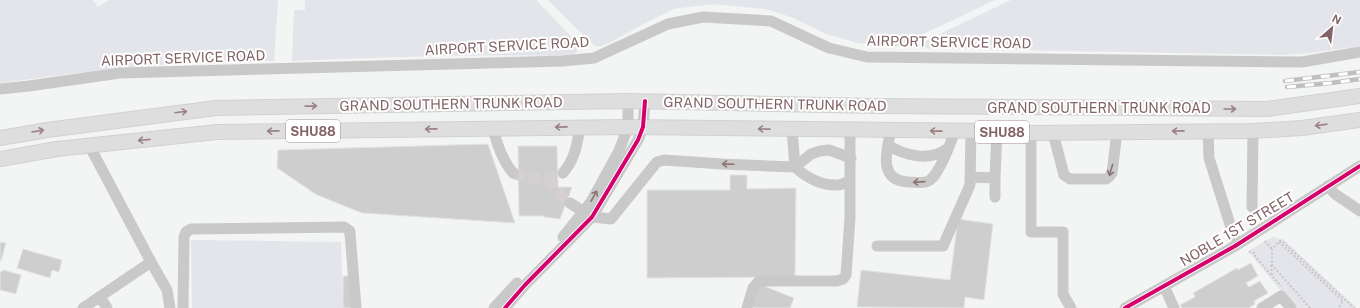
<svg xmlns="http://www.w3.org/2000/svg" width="1360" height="308" font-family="'Public Sans',sans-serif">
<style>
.green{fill:#e4e5ea}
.building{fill:#cfcece;stroke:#e2e4e4}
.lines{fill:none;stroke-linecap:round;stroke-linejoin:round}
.minor-tunnel{stroke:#d7d0d0;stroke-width:11;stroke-dasharray:11 5.5;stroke-linecap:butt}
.major-casing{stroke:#d2d1d1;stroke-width:16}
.path{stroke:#c8c6c7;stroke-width:2;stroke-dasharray:2 2;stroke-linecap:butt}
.minor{stroke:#cac9c9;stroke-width:11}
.major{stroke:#dfdede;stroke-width:14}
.rail-casing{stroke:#c2bebf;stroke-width:4.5}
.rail{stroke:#fff;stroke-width:3;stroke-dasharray:9;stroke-linecap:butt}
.cycleway-casing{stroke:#fff;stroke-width:6}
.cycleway{stroke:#d6006c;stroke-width:4}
.oneway{stroke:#9a8284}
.oneway2{stroke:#8e7375}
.labels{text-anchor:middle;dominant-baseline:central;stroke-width:4;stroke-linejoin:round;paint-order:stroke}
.shield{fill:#fff;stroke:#a89294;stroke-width:1}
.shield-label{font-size:13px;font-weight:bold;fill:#836466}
.street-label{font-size:14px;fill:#836466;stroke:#fff}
</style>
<rect width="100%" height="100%" fill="#f3f4f4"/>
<!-- green -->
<path class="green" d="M0,0H93L98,7L109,0H278L274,61H216L116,68L0,83Z
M305,0H536L569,34L578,45L577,52L571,56C478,54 385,57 292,61L294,10H305Z
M548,0H995L896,47L858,43L826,34L791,17L765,9L713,4L673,9L640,26L611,42L601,46H595L586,38Z
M1011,0H1360V46L1310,53L1283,55L910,48Z
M1273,237L1283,239L1357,308H1295L1248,251Z
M191,240L341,242L343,308H192Z"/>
<!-- building -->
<path class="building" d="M488,144L515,223L362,213L317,195L277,168L278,150Z
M518,146H557L558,187H572L560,219L544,217V216H519Z
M730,175H747V189L796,188L795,277L647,278V190H730Z
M958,219L993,224L984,300L965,297L964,308L857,307L861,270L950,280Z
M0,242L6,243L1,261H0Z
M23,249L62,260L59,272L52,270L50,278L17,268Z
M1251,263L1258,276L1246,283L1249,287L1260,281L1268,293L1254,301L1255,304L1249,308H1182L1180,305L1195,297L1193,293L1237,268L1238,270Z
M3,270L21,275L16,294L0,290V271L2,272Z
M343,276H353V308H343Z
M759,284L794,298L790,308H755L750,306Z"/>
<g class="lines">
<!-- minor-tunnel -->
<path class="minor-tunnel" d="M513,173C531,180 546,182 563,173
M547,179L554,188L570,203"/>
<!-- major casing -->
<g class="major-casing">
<path id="major" d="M0,138L47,130L216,108L628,101L878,106L1267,109L1360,96
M0,159L57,149L217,132L628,127L997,131L1031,133L1253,131L1302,128L1360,120"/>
</g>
<!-- path -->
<path class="path" d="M1265,241L1271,248V250
M1279,242L1343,301L1338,308
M1249,252L1255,253V256L1271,275
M1271,265L1272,276L1281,286
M1310,308L1272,265V249L1280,241H1282L1354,308"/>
<!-- minor -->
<path class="minor" d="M0,89L29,86L120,73L563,61L594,58L668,24L703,17L771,21L829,48L867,57L1302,62L1360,52
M493,128C497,145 502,160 513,173
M792,129L795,167C806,177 819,185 835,185C840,186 846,182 850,181
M891,130C886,152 878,181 909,182C916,182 925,184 930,180C939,174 951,142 955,131
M1208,131L1209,158L1234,237
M1031,133V232H1063V294L1071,308
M1053,133L1064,175L1070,179H1106L1109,177L1112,173L1117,132
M89,145L151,262L167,290L170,308
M888,145C905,156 931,162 948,148
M563,173C575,159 577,145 580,127
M970,177L995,178L997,131
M995,178V197
M1328,186L1335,194L1360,211
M570,203L592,217L611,219L652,168L657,162L664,160L722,164L795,167L811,154L820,151L829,150L851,158
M1252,207L1253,131
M563,237L591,202L619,151L628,127V101
M877,246H943L970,185L971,131
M1164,286L1174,308
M100,297L107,308
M83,308L151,262
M183,308L184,237L186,232L191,229L344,227L350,231V233L356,308
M494,308L517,283
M505,308L525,285L592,217L638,140L643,127L645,101
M747,308L753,288L759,281H837L843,279L846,275L850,218V130
M1125,308L1235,246L1360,166
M1262,308L1281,296L1291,308"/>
<!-- major -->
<use href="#major" class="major"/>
<!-- rail casing -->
<g class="rail-casing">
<path id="rail" d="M1285,81L1360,72
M1287,87L1331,83L1360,79"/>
</g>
<!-- rail -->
<use href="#rail" class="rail"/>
<!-- cycleway casing -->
<g class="cycleway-casing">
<path id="cycleway" d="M505,308L525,285L592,217L638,140L643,127L645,101
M1125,308L1235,246L1360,166"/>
</g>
<!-- cycleway -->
<use href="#cycleway" class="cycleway"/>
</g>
<!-- one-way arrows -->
<defs><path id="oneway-shaft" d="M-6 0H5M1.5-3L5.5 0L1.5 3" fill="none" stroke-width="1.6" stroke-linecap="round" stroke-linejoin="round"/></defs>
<g class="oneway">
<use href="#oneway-shaft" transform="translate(311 106) rotate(-1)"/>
<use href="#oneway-shaft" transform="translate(1230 109)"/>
<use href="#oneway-shaft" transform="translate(181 112) rotate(-7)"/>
<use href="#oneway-shaft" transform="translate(1321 125) rotate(172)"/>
<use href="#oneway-shaft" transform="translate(561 127) rotate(179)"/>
<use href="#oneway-shaft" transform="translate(431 129) rotate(179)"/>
<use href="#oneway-shaft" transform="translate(764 129) rotate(-179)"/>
<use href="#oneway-shaft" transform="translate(38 131) rotate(-10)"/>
<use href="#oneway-shaft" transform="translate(273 131) rotate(179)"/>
<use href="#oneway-shaft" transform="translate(936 131) rotate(-179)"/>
<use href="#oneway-shaft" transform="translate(1178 131) rotate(179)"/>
<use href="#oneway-shaft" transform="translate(144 140) rotate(174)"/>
</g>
<g class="oneway2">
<use href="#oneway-shaft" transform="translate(728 164) rotate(-178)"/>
<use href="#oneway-shaft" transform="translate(1111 170) rotate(106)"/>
<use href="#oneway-shaft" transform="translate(919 182) rotate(176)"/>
<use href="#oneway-shaft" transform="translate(594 196) rotate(-61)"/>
</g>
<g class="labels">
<!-- shield labels -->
<g class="shield">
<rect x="286" y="120" width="54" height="22" rx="3"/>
<rect x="975" y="121" width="54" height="22" rx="3"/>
</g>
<g class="shield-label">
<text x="313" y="131">SHU88</text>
<text x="1002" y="132">SHU88</text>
</g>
<!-- street labels -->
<g class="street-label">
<text transform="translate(949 42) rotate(1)">AIRPORT SERVICE ROAD</text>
<text transform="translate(507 46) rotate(-3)">AIRPORT SERVICE ROAD</text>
<text transform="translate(183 58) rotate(-2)">AIRPORT SERVICE ROAD</text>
<text transform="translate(451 104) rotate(-1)">GRAND SOUTHERN TRUNK ROAD</text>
<text transform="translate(775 104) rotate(1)">GRAND SOUTHERN TRUNK ROAD</text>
<text x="1099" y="108">GRAND SOUTHERN TRUNK ROAD</text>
<text transform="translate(1237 229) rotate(-31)">NOBLE 1ST STREET</text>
</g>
</g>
<!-- north arrow -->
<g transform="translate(1332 28) rotate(28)" stroke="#ffffff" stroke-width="3" paint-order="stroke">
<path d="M0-3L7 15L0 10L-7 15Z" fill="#836466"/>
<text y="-6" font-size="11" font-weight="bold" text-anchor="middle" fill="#836466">N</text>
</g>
</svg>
